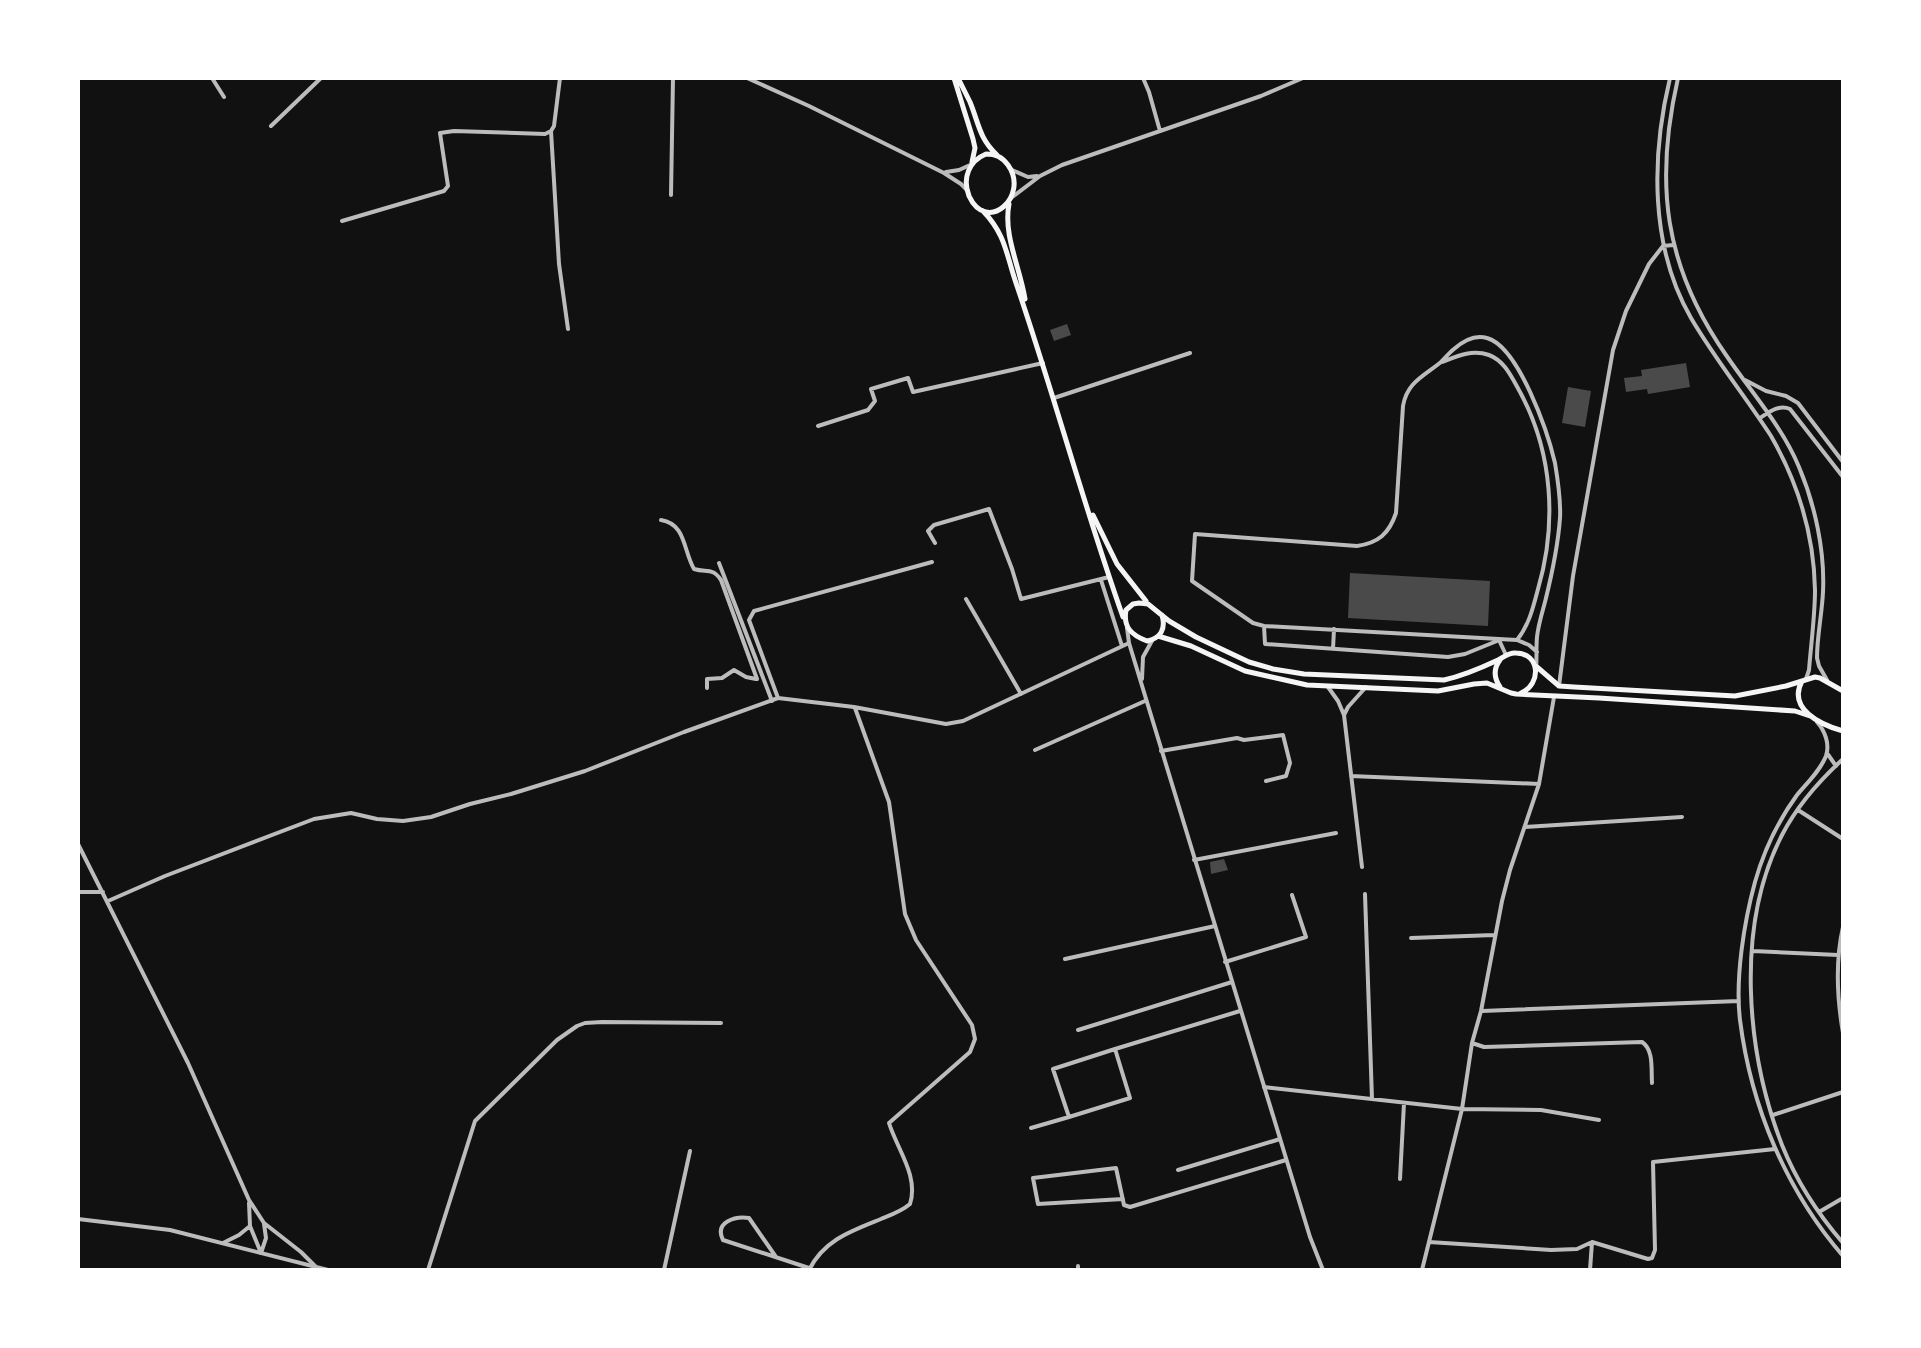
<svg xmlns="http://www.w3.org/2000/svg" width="1921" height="1348" font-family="'Titillium Web',sans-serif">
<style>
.building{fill:#4a4a4a}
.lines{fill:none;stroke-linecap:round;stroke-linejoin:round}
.minor{stroke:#bcbcbc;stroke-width:4}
.tertiary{stroke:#bcbcbc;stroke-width:4}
.secondary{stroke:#f5f5f5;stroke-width:5}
</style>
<rect width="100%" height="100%" fill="#111"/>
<!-- building -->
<path class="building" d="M1067,324L1071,335L1054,341L1050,330Z
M1686,363L1690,387L1648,394L1647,389L1626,392L1624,378L1642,376L1641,370Z
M1568,387L1591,391L1585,427L1562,423Z
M1350,573L1490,581L1488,626L1348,618Z
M1224,859L1228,870L1211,874L1210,862Z"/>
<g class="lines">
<!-- minor -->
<path class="minor" d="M212,78L224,97
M1143,78L1149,92L1160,131
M1670,78C1651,157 1650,247 1691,318C1715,359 1745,396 1771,436C1798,483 1814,535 1815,590C1815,616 1811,644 1809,670L1806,679
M1678,78C1654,183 1664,266 1726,355C1751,392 1782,426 1799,467C1815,505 1825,551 1823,592C1822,614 1817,636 1817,658L1819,666L1827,680
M271,126L321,78
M551,131L559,264L568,329
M1012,170L1028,177L1037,176
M671,195L673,78
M1011,198L1040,176L1062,165L1261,96L1303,78
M342,221L444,191L448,186L440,133L454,131L545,134L551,131L554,126L560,78
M1442,362C1457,356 1472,349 1489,355C1505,361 1512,378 1520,392C1553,453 1557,524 1538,589C1533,608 1529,625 1517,640
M1745,380L1766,391L1786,396L1798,403L1843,462
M1054,398L1190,353
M1760,418C1769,412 1779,404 1790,409L1843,477
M818,426L868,410L875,401L871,389L908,378L913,392L1043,363
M661,520C686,524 683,550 694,569C707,573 712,567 721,580L757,679
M935,543L928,531L934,525L989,509L1012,569L1021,599L1109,577
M719,563L772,701
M1101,580L1122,646
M966,599L1021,694
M1264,626L1265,644L1448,657L1465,654L1497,641
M1499,640L1506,655
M1333,649L1334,629
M1536,668C1537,658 1536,647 1537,637C1538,626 1542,613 1545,602C1552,574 1558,546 1560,518C1561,500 1558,481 1555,463C1548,433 1519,347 1487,338C1474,334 1463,341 1454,349C1449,353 1445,358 1441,362C1424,376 1407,382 1403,406L1396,513C1389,534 1378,543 1357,546L1195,534L1192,581L1253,623L1264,626L1517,640L1529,645L1537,652
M1559,686L1573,576L1613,350L1626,311L1649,264L1663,246L1673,245
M1328,687L1338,701L1344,715L1362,867
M707,688V679L722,678L734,670L746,677L756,679
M778,698L749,620L754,611L932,562
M1344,715L1348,707L1366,687
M1817,722C1825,731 1830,744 1826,756C1820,771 1807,783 1797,795C1778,821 1764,850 1755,882C1744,922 1735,979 1740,1020C1751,1107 1786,1190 1843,1256
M1035,750L1145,701
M1161,751L1237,738L1244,740L1283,735L1290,763L1286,776L1266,781
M1827,753L1836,766
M1843,759C1819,781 1797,806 1782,835C1735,926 1746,1052 1782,1145C1796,1180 1818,1214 1843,1243
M1351,776L1539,784
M1798,810L1843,839
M1525,827L1682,817
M78,844L188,1063L249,1200L264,1223L301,1252L315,1266
M1194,860L1336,833
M78,892H103
M1365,894L1372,1099
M108,901L165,876L314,819L351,813L377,819L403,821L431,817L470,804L511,794L585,771L684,732L778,698L854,707L946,724L963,721L1129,643
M1843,927C1835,962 1837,998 1843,1033
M1411,938L1494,935
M1753,951L1838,955
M1065,959L1215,926
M1225,962L1306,937L1292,895
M1482,1011L1739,1001
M1078,1030L1232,982
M1472,1043L1484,1047L1642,1042C1654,1050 1651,1069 1652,1083
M1115,1049L1053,1069L1069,1117L1130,1098L1115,1049L1240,1011
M1264,1087L1462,1109L1541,1110L1599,1120
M1773,1115L1843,1092
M1031,1128L1069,1117
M1178,1170L1280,1139
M1400,1179L1404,1103
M1123,1199L1038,1204L1033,1178L1116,1168L1124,1205L1130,1207L1286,1160
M1819,1212L1843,1198
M250,1226L261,1253
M1429,1242L1551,1250L1577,1249L1592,1242L1648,1259L1652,1258L1655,1250L1653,1162L1775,1149
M223,1243L239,1235L250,1226L249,1203
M261,1253L266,1238L264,1224
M776,1257L749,1218C735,1216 714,1222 723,1240L809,1268
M428,1270L475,1121L557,1040L577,1026L585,1023L602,1022L721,1023
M664,1270L690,1151
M809,1270C824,1240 851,1231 881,1219C891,1215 902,1211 910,1204C919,1176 897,1149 889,1123L970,1052L975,1039L972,1025L916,940L905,914L889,802L855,708
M1078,1270V1266
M1422,1270L1462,1109L1472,1043L1481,1011L1502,901L1510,870L1539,784L1554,697
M1590,1270L1592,1242"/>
<!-- tertiary -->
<path class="tertiary" d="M747,78L809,106L944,173L961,184L968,191
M946,172L959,170L970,165
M1127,628L1129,643L1310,1237L1323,1270
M1142,679L1143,657L1153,639
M78,1219L170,1230L328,1270"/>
<!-- secondary -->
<path class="secondary" d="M954,78L973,139L975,148L972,162
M958,78C962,86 966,94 970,102C979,124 979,138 997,155
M986,154C996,154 1002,157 1008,165C1030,196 987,235 969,196C962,178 969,161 986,154Z
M1009,204C1003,235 1020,267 1025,299
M983,211C1006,235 1006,254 1016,283C1054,394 1084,507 1123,617
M1093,515L1117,564L1146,601
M1162,615C1166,629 1161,638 1147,641C1131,635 1123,627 1126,610L1133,604L1139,603L1148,604L1169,621L1196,637L1249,662L1273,669L1304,674L1444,680C1462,676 1481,668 1498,660C1504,657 1509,652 1516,653C1540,653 1542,684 1521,693
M1158,636L1191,646L1245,671L1307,685L1438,691L1474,684L1487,683L1511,693L1516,694L1599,698L1795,711L1810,716
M1500,660C1493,669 1494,678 1500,687
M1537,667L1559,686L1574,687L1735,696L1786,686L1815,677L1820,678L1843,691
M1802,681C1787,709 1821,725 1843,731"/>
</g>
<!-- border -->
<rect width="1921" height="1348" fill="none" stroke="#ffffff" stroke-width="160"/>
</svg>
